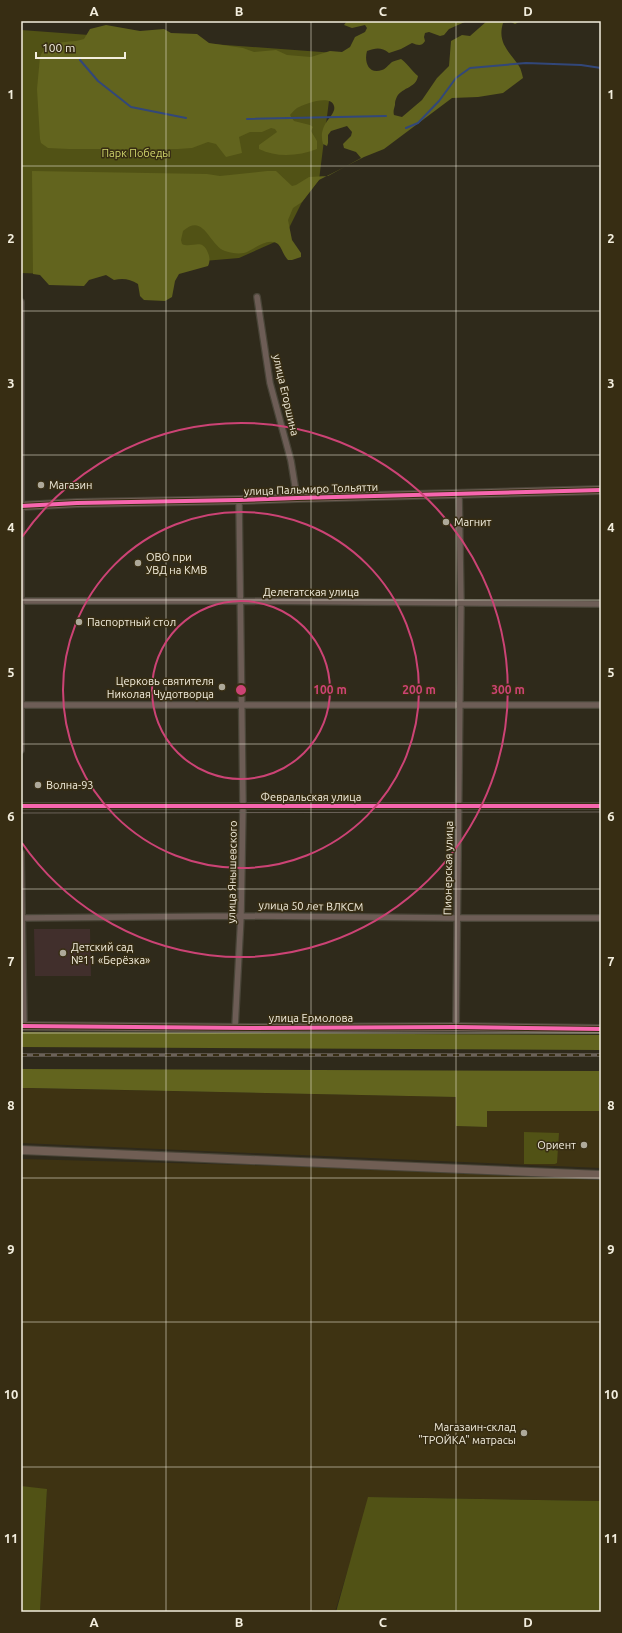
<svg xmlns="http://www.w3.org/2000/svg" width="622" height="1633" font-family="Ubuntu,sans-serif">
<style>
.built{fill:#3e3312}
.education{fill:#412f2c}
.green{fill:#515215}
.forest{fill:#62641e}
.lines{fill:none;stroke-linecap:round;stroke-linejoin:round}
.stream{stroke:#32477a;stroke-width:2}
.street-casing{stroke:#494538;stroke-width:8}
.secondary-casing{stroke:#494538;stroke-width:10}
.street{stroke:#6d5d56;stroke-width:5.5}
.secondary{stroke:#705e54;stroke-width:8}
.tram{stroke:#6b6259;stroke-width:1}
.rail-casing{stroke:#6b6259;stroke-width:3.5}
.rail{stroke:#372d13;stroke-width:2;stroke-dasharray:6;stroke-linecap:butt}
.cycleway-casing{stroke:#372d13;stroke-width:6}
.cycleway{stroke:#f766af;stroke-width:4}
.grid{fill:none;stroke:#f3eede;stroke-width:1;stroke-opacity:0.55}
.ring{fill:none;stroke:#cc4375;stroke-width:2}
.poi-dot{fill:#aea99a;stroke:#372d13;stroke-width:1.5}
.labels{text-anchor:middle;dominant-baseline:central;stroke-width:3;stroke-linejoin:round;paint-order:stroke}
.park-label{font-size:11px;fill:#cfd46b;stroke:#372d13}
.street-label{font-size:11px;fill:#f3eede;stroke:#372d13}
.poi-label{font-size:11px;fill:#f3eede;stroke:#372d13;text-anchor:start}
.centre{fill:#cc4375;stroke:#372d13;stroke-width:2}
.ring-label{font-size:12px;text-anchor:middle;font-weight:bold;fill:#cc4375;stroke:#372d13;stroke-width:3;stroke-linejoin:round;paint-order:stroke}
.neatline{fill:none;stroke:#f3eede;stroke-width:1.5}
.grid-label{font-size:13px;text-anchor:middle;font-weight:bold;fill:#f3eede}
</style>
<rect width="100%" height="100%" fill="#2f2a1b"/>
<!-- built -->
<path class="built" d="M21,1088L456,1097V1126L487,1127V1111H599L601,1105V1168L21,1143Z
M21,1159L325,1167L601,1180V1501L370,1497L335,1612H40L47,1489H21Z"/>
<!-- education -->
<path class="education" d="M34,929H90L91,976H35Z"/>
<!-- green -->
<path class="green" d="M21,30L335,53L319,180L302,202L284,238L239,258L51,274L21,273Z
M524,1132L559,1133L557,1163L555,1164H524Z
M21,1486L47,1489L40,1612H21Z
M368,1497L601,1501V1612H336Z"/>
<!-- forest -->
<path class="forest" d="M347,21H467L449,29L444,35L440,36L429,32L425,33L424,37L425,41C421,47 418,45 412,43L401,49L389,53C381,47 376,48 367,51C364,61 368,75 382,70C386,69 388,65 392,62C394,61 398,60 401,59C405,61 413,72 418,76C416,89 400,87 396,99C395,101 395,103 395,105C394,109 393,111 394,115L402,117L422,100L437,78L449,66L451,41L462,35L470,36L487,21H521L515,24L511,22L503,23C497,43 509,51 519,66C521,69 522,74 523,78L503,93L478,97L452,98L384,149L364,157L319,180L302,202L293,208L288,220L292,240L301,253V257L292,260H288C283,255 282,248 278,244C268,236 252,251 244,253C238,254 231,253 225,251C209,245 204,212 183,231L181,240L182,244C192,249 202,237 208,253C210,257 210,262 208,266L179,274L175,281L172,297L165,301L144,300L140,296L138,284C130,279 123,278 114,280L106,275L89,280L84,286L49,285L40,275L33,274L32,171L207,174L220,176L267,171H276L292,186L296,185L309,177L328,176L361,158L356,152L344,148L343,144L351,136L352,132L347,126L331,131L328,135V143L327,146L323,144C317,123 337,116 334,106C331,94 304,104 297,108C294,110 292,113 290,115L294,121L310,125L313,127L311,131L317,141V149C299,156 277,158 259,149V145L277,132L275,129L271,128L262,132H250L239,137L242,153L226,157L216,144L208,142L192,148L178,149H69L48,148L41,143L40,139L37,89L40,57C47,38 70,44 84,39L90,29L106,25L140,31L164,29L171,33L197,34L209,43L243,48L254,52L276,50L287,55L311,57L330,51L342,52L350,47L355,37L365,32L367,28L365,25L352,28L344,25Z
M21,1032L601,1035V1050L21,1047Z
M21,1069L599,1071V1111H487V1127L456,1126V1097L29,1088H21Z"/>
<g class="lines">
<!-- stream -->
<path class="stream" d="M80,60L98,81L131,107L186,118
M247,119L386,116
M406,128L418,123L439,101L456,78L470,68L526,63L581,65L601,68"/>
<!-- street casing -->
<g class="street-casing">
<path id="street" d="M257,297L270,383L291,461L297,498
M21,601H240L601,604
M21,705H601
M21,750V302
M21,806H601
M21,853L24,1026
M22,918L241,916L457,918H601
M235,1027L241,916L243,805L239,500
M456,1027L461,603L459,494"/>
</g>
<!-- secondary casing -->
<g class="secondary-casing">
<path id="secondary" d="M21,506L77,503L239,500L297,498L601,490
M21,1026L250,1028L456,1027L601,1029
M21,1150L601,1175"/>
</g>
<!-- street -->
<use href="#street" class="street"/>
<!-- secondary -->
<use href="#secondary" class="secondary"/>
<!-- tram -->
<path class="tram" d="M21,813L601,812"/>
<!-- rail casing -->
<g class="rail-casing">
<path id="rail" d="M21,1055H601"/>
</g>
<!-- rail -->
<use href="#rail" class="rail"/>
<!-- cycleway casing -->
<g class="cycleway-casing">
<path id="cycleway" d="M21,506L77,503L239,500L297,498L601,490
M21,806H601
M21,1026L250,1028L456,1027L601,1029"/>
</g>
<!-- cycleway -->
<use href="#cycleway" class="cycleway"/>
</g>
<!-- grid -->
<path class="grid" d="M166,21V1612M311,21V1612M456,21V1612M21,166H601M21,311H601M21,455H601M21,600H601M21,744H601M21,889H601M21,1033H601M21,1178H601M21,1322H601M21,1467H601"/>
<!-- distance rings -->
<g class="ring">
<circle cx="241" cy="690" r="89"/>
<circle cx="241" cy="690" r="178"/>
<path d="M22 537A267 267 0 1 1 22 843"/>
</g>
<!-- markers -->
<g class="poi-dot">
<circle cx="41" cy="485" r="4"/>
<circle cx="446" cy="522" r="4"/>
<circle cx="138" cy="563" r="4"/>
<circle cx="79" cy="622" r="4"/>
<circle cx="222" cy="687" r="4"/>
<circle cx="38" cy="785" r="4"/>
<circle cx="63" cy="953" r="4"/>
<circle cx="584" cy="1145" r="4"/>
<circle cx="524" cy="1433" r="4"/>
</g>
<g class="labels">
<!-- park labels -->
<g class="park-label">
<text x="136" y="153">Парк Победы</text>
</g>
<!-- street labels -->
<g class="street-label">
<text transform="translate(286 395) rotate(77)">улица Егоршина</text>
<text transform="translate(311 489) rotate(-2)">улица Пальмиро Тольятти</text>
<text x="311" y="592">Делегатская улица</text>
<text x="311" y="797">Февральская улица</text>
<text transform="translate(448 868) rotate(-89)">Пионерская улица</text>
<text transform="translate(232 872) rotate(-89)">улица Янышевского</text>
<text transform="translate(311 906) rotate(1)">улица 50 лет ВЛКСМ</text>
<text x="311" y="1018">улица Ермолова</text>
</g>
<!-- poi labels -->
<g class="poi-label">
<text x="49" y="485">Магазин</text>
<text x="454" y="522">Магнит</text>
<text x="146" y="557">ОВО при<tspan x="146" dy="13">УВД на КМВ</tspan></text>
<text x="87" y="622">Паспортный стол</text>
<text x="214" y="681" text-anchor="end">Церковь святителя<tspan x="214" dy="13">Николая Чудотворца</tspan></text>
<text x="46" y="785">Волна-93</text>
<text x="71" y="947">Детский сад<tspan x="71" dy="13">№11 «Берёзка»</tspan></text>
<text x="576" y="1145" text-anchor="end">Ориент</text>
<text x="516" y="1427" text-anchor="end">Магазаин-склад<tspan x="516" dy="13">"ТРОЙКА" матрасы</tspan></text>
</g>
</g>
<circle cx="241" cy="690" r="6" class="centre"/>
<g class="ring-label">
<text x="330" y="694">100 m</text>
<text x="419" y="694">200 m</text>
<text x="508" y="694">300 m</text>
</g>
<!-- border -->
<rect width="622" height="1633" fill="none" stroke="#372d13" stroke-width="44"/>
<!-- scale -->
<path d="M36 52v6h89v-6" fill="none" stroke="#f3eede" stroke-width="2"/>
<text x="42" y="52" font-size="12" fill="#f3eede" stroke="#372d13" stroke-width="3" paint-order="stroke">100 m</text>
<rect x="22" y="22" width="578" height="1589" class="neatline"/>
<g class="grid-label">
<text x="94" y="16">A</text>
<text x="239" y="16">B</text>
<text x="383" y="16">C</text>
<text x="528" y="16">D</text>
<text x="11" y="99">1</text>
<text x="611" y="99">1</text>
<text x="11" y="243">2</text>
<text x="611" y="243">2</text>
<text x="11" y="388">3</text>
<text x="611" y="388">3</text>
<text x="11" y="532">4</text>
<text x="611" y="532">4</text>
<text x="11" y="677">5</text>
<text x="611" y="677">5</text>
<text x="11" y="821">6</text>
<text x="611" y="821">6</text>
<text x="11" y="966">7</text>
<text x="611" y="966">7</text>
<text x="11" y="1110">8</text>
<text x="611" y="1110">8</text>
<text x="11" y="1254">9</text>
<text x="611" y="1254">9</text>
<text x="11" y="1399">10</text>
<text x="611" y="1399">10</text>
<text x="11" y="1543">11</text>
<text x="611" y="1543">11</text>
<text x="94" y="1627">A</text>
<text x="239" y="1627">B</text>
<text x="383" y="1627">C</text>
<text x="528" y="1627">D</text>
</g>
</svg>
